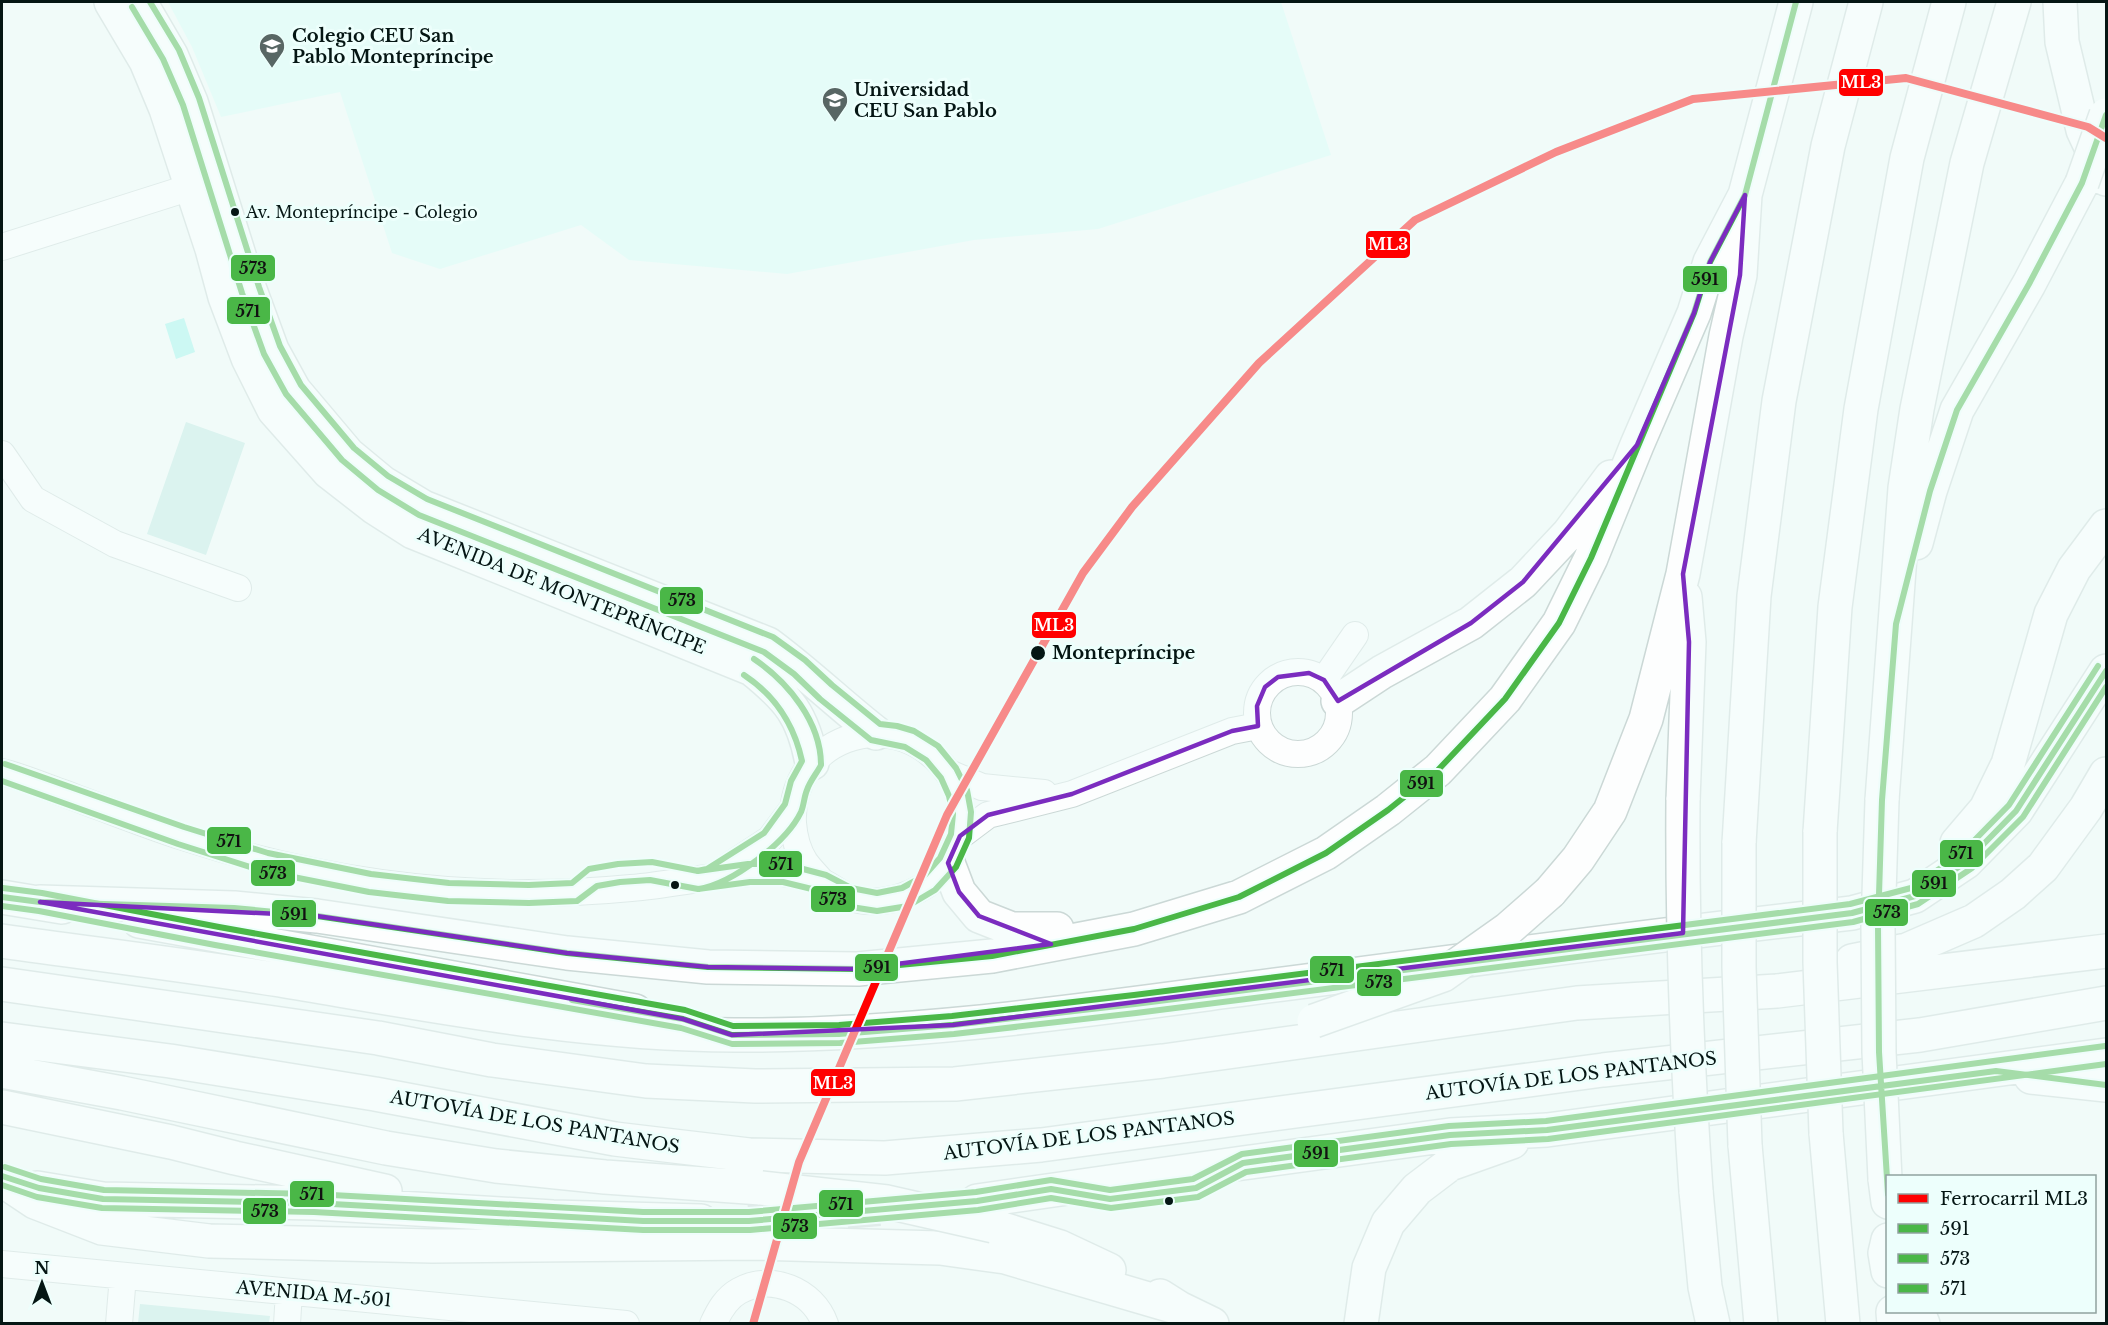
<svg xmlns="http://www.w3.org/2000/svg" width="2108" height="1325" font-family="'Libre Baskerville',serif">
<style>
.built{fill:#d8fcf6}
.green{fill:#c1e8e2}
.water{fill:#a0f3ea}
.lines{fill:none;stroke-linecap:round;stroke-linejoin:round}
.highway-tunnel{stroke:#ced9d7;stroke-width:33;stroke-dasharray:33 16;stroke-linecap:butt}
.street-casing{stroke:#cbd8d6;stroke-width:28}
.secondary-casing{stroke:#cbd8d6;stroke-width:36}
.highway-casing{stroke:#cbd8d6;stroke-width:36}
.street{stroke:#fdfefe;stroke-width:26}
.secondary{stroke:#fdfefe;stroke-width:33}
.highway{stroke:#fdfefe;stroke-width:33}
.highway-bridge-casing{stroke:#cbd8d6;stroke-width:36;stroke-linecap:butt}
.highway-bridge{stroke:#fdfefe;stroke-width:33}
.bus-1-casing{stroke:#edfffc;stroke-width:10}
.bus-2-casing{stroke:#edfffc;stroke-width:10}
.bus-3-casing{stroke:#edfffc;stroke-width:10}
.bus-1{stroke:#4ab747;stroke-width:6}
.bus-2{stroke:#4ab747;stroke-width:6}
.bus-3{stroke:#4ab747;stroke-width:6}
.rail-1-casing{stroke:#edfffc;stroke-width:12}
.rail-1{stroke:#f00;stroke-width:8}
.marked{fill:none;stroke:#7b2cbf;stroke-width:4.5;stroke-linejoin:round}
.bus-dot{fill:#051614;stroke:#edfffc;stroke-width:2}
.labels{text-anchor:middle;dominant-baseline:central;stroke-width:6;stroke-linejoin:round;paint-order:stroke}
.bus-label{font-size:16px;fill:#051614;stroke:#edfffc;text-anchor:start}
.poi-label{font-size:18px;font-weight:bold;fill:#051614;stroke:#edfffc;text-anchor:start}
.street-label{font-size:18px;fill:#051614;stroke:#edfffc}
.stop-label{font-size:18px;font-weight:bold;fill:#051614;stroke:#edfffc;text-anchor:start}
.line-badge{stroke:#edfffc;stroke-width:2}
.badge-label{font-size:16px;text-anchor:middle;font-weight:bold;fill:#fff}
.pale-badge-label{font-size:16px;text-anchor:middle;font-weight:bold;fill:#111}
</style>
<rect width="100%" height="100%" fill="#f1fbf9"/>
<!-- built -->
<path class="built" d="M168,2H1281L1331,155L1098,229L974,240L787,274L629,260L581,225L440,269L392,253L340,92L221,117L192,47Z"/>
<!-- green -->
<path class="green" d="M186,422L245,443L206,555L147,534Z
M140,1304L270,1316L269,1323H138Z"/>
<!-- water -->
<path class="water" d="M184,318L195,352L176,359L165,324Z"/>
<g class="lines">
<!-- highway-tunnel -->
<path class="highway-tunnel" d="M749,1221L885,1209"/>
<!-- street casing -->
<g class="street-casing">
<path id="street" d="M2,247L207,182
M2,454L33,499L115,544L238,588
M1257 713a41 41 0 1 1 82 0a41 41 0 1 1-82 0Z
M1324,680L1355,635
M2,772C22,777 41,785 60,792C101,807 142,824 183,837C330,885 477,903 631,888C681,884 732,870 782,873C794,874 810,878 822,882C831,886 838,892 846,896C870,906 898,901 919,889C933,882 946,870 951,855C965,823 966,793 942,765C888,703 789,740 793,823C794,836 798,851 805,862C810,869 817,876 823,883
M949,773L982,787L1044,793
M960,836L988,815L1072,794L1232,731L1258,726
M717,874L770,839L793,808
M2,1264L626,1324
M119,1324L123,1276
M287,1324L289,1292
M713,1324C719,1311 726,1298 739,1291C771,1273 813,1290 825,1324"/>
</g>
<!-- secondary casing -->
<g class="secondary-casing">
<path id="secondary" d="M111,2L146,61L166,109L212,249L225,297L248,358L274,410L329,472L374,507L413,532L752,669C789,699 803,715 812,763
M140,2L171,55L191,102L250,290L272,350L294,390L348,454L383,483L423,507L768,644C806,672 839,704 876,733"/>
</g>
<!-- highway casing -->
<g class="highway-casing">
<path id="highway" d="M2060,2L2062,42L2083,130L2106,179
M1916,543L1930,491L1957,410L2029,284L2082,183
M1338,701L1382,672L1471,623L1523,582L1569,533L1611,477
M1683,800L1689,642L1685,597
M1882,800L1905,488L1917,409L1967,163L2014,2
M1820,832L1835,607L1861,409L1907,158L1949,2
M1739,843L1754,596L1779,401L1828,146L1866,2
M1957,843L1986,809L2008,764L2051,614L2074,569L2106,526
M948,863L959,892L979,916L1012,929H1057
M1550,892L1578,859L1610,811L1646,719L1683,574L1726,336L1740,275L1745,195L1796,2
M2,897L62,907
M40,902L234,908L317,916L567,953L708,967L858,969L992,956L1134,929L1239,897L1326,853L1388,810L1438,770L1505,699L1559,623L1591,558L1637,445L1694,313L1710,262L1745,195
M139,921L635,1011
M2,941C94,954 187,965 280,980C430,1005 582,1035 735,1035C901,1036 1065,1013 1229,991C1437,964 1644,936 1852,913L1915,896L1966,862L2016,811L2106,671
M1852,961L1907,950L1974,921L2013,894L2043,867L2086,808L2106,774
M2,984L378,1038L492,1060L646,1081L755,1086L955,1084L1163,1061L1577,1003L1777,991L2106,951
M2,1039L170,1061L375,1094L615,1139L749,1155L885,1158L1041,1145L1603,1070L1920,1035L2106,1003
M2,1071L122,1093L386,1148L496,1166L605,1177L761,1188
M2031,1077L2106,1085
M2,1107L171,1142L235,1158L385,1191
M1826,1133L1843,1324
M1745,1145L1761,1324
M1885,1179L1888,1202
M2,1180L35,1202L102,1228L209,1241L432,1246L755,1243L940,1248L1005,1257L1179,1308
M37,1188L103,1199L314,1203L553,1217L701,1221
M1696,1191L1705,1287L1713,1324
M977,1201L1243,1163L1450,1135L1547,1130L2106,1055
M993,1226L1060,1247L1109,1270
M1888,1240L1885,1253L1888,1271
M1160,1296L1179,1308L1212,1324
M1893,1312L1894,1324
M1918,1312L1923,1324
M1361,1324L1369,1268L1388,1223L1417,1189L1450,1164L1512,1142"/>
</g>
<!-- street -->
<use href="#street" class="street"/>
<!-- secondary -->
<use href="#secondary" class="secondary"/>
<!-- highway -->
<use href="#highway" class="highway"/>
<!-- highway-bridge casing -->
<g class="highway-bridge-casing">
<path id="highway-bridge" d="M2082,183L2106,115
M1683,800C1682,931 1687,1061 1696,1191
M1882,800L1878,926L1879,1052L1885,1179
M1820,832V962L1826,1133
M1739,843V967L1745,1145
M1314,1021L1443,975L1508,929L1550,892
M761,1188L887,1202L993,1226"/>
</g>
<!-- highway-bridge -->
<use href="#highway-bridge" class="highway-bridge"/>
<!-- bus-1 casing -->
<g class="bus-1-casing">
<path id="bus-1" d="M2,897L40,902L234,908L317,916L567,953L708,967L858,969L992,956L1134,929L1239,897L1326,853L1388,810L1438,770L1505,699L1559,623L1591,558L1694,313L1710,262L1745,195L1796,2
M572,1000L683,1019L732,1035L839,1034L953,1025L1135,1004L1852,913L1915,896L1966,862L2016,811L2106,671
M2,1176L39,1188L103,1199L314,1203L643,1221H749L977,1201L1051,1189L1110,1199L1196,1188L1243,1163L1450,1135L1547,1130L1996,1071L2106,1085
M1888,1194L1879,1052L1878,926L1882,800L1896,624L1930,491L1957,410L2029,284L2082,183L2106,115"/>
</g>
<!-- bus-2 casing -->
<g class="bus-2-casing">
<path id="bus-2" d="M2,781L178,844L263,871L369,892L448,901L529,903L577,901L597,886L620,882L650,880L698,889L750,882H783L820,891L845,906L877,911L908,906L935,890L956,867L969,838L971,812L967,790L956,768L938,746L914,731L897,726L880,724L832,685L805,660L773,637L427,499L388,476L354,448L301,385L280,346L259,287L199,98L179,50L150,2
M699,889C733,883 786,843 801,812C804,805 804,797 807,790C810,781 817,773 821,765C821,722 788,682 754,659
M2,906L39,911L215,945L681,1028L732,1044L840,1043L954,1034L1136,1013L1853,922L1918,904L1972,868L2023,817L2106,687
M2,1185L37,1197L102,1208L314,1212L643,1230H750L978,1210L1051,1198L1111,1208L1198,1197L1246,1172L1451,1144L1548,1139L2106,1064"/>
</g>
<!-- bus-3 casing -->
<g class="bus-3-casing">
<path id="bus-3" d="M5,764L184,827L268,853L371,874L449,883L529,885L572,883L589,869L618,864L652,862L698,871L748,864H784L826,875L851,888L877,893L902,888L924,876L940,858L951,834L953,814L949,796L941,778L926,760L905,747L871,740L820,699L794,674L764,652L419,515L378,490L342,460L286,394L264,354L242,293L183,105L163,59L132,7
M697,871L707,869L764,833L785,804L791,781L802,761C794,724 776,696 744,675
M3,888L42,893L219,927L685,1010L733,1026L839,1025L952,1016L1134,995L1850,904L1911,888L1960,855L2009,805L2098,666
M5,1167L41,1179L104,1190L314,1194L643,1212H749L976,1192L1051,1180L1110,1190L1193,1179L1242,1154L1449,1126L1546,1121L2105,1046"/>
</g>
<!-- bus-1 -->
<use href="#bus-1" class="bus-1"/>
<!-- bus-2 -->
<use href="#bus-2" class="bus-2"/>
<!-- bus-3 -->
<use href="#bus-3" class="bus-3"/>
<!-- rail-1 casing -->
<g class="rail-1-casing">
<path id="rail-1" d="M753,1324L799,1162L947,815L1083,573L1132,507L1259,363L1415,220L1556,152L1693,99L1906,78L2088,127L2106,138"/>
</g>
<!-- rail-1 -->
<use href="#rail-1" class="rail-1"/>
</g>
<!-- marked area -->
<path d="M0 0H2108V1325H0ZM1745,195L1740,275L1683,574L1689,642L1683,933L953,1025L732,1035L683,1019L40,902L317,916L567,953L708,967L858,969L1051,944L979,916L959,892L948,863L960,836L988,815L1072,794L1232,731L1258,726L1257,706L1265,687L1278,677L1309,673L1324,680L1338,701L1471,623L1523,582L1637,445L1694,313L1710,262Z" fill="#f1fbf9" fill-opacity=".55" fill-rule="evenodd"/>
<path class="marked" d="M1745,195L1740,275L1683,574L1689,642L1683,933L953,1025L732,1035L683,1019L40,902L317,916L567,953L708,967L858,969L1051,944L979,916L959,892L948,863L960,836L988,815L1072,794L1232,731L1258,726L1257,706L1265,687L1278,677L1309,673L1324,680L1338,701L1471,623L1523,582L1637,445L1694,313L1710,262Z"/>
<!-- icons -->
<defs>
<g id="school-pin" transform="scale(1.35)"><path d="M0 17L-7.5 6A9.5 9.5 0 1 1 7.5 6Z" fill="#586664" stroke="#edfffc"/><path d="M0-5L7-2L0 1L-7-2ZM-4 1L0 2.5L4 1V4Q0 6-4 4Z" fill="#fff"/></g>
<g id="university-pin" transform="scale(1.35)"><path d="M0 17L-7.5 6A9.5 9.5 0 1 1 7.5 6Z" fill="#586664" stroke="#edfffc"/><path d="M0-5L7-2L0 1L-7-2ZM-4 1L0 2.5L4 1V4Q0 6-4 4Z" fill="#fff"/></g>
</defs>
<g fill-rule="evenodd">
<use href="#school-pin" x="272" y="46"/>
<use href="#university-pin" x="835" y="100"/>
</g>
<!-- markers -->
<g class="bus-dot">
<circle cx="235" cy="212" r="5"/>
<circle cx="1038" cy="653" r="8"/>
<circle cx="675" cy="885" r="5"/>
<circle cx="1169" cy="1201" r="5"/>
</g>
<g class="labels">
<!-- bus labels -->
<g class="bus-label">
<text x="246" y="212">Av. Montepríncipe - Colegio</text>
</g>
<!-- poi labels -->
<g class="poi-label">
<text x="292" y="36">Colegio CEU San<tspan x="292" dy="21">Pablo Montepríncipe</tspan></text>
<text x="854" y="90">Universidad<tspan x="854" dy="21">CEU San Pablo</tspan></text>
</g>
<!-- street labels -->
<g class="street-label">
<text transform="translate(562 591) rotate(22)">AVENIDA DE MONTEPRÍNCIPE</text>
<text transform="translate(1571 1076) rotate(-7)">AUTOVÍA DE LOS PANTANOS</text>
<text transform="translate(535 1122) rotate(10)">AUTOVÍA DE LOS PANTANOS</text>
<text transform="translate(1089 1136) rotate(-7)">AUTOVÍA DE LOS PANTANOS</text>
<text transform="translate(314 1294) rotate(5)">AVENIDA M-501</text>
</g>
<!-- stop labels -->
<g class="stop-label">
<text x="1052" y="653">Montepríncipe</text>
</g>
</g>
<g class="line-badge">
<rect x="1838" y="68" width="46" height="29" rx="6" fill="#f00"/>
<rect x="1365" y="230" width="46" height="29" rx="6" fill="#f00"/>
<rect x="230" y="254" width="46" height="28" rx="6" fill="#4ab747"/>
<rect x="1682" y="265" width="46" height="28" rx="6" fill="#4ab747"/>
<rect x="226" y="296" width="45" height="29" rx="6" fill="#4ab747"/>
<rect x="659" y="586" width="45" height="29" rx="6" fill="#4ab747"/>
<rect x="1031" y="611" width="46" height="28" rx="6" fill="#f00"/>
<rect x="1399" y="769" width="45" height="29" rx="6" fill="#4ab747"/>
<rect x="206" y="826" width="46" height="29" rx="6" fill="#4ab747"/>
<rect x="1939" y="839" width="45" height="29" rx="6" fill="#4ab747"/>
<rect x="758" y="850" width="45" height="28" rx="6" fill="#4ab747"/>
<rect x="250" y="859" width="46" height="28" rx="6" fill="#4ab747"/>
<rect x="1911" y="869" width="46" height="29" rx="6" fill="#4ab747"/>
<rect x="810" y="885" width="46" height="28" rx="6" fill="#4ab747"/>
<rect x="1864" y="898" width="45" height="29" rx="6" fill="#4ab747"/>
<rect x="271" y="899" width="46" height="29" rx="6" fill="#4ab747"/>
<rect x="854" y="953" width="45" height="29" rx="6" fill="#4ab747"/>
<rect x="1309" y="955" width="46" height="29" rx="6" fill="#4ab747"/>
<rect x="1356" y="968" width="46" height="29" rx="6" fill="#4ab747"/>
<rect x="810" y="1068" width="46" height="29" rx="6" fill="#f00"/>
<rect x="1293" y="1139" width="46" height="29" rx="6" fill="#4ab747"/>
<rect x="289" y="1180" width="46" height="28" rx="6" fill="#4ab747"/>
<rect x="818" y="1189" width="46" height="29" rx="6" fill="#4ab747"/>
<rect x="242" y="1197" width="45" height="28" rx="6" fill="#4ab747"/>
<rect x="772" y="1212" width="46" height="28" rx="6" fill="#4ab747"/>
</g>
<g class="badge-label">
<text x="1861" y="88">ML3</text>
<text x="1388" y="250">ML3</text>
<text x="1054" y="631">ML3</text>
<text x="833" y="1089">ML3</text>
</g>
<g class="pale-badge-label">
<text x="253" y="274">573</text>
<text x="1705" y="285">591</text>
<text x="248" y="317">571</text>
<text x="682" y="606">573</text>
<text x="1421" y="789">591</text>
<text x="229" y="847">571</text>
<text x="1961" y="859">571</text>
<text x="781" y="870">571</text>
<text x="273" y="879">573</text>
<text x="1934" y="889">591</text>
<text x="833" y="905">573</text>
<text x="1887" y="918">573</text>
<text x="294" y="920">591</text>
<text x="877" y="973">591</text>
<text x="1332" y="976">571</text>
<text x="1379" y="988">573</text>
<text x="1316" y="1159">591</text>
<text x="312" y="1200">571</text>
<text x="841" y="1210">571</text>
<text x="265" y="1217">573</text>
<text x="795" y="1232">573</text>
</g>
<!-- border -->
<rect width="2108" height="1325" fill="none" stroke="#051614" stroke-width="6"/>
<!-- legend -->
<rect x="1886" y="1175" width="210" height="138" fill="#edfffc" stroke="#90a29f" stroke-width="1.5"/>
<rect x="1898" y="1194" width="30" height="9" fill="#ff0000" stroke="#90a29f" stroke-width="1.5"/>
<text x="1940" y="1205" font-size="18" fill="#051614">Ferrocarril ML3</text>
<rect x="1898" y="1224" width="30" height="9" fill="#4ab747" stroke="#90a29f" stroke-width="1.5"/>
<text x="1940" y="1235" font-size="18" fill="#051614">591</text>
<rect x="1898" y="1254" width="30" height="9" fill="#4ab747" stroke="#90a29f" stroke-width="1.5"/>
<text x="1940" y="1265" font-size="18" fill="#051614">573</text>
<rect x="1898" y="1284" width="30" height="9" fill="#4ab747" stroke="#90a29f" stroke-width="1.5"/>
<text x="1940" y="1295" font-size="18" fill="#051614">571</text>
<!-- north arrow -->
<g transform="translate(42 1283)" stroke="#edfffc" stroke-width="4.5" paint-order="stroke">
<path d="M0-4.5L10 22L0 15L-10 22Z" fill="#051614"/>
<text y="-9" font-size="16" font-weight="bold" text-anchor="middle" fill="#051614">N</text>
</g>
</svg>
